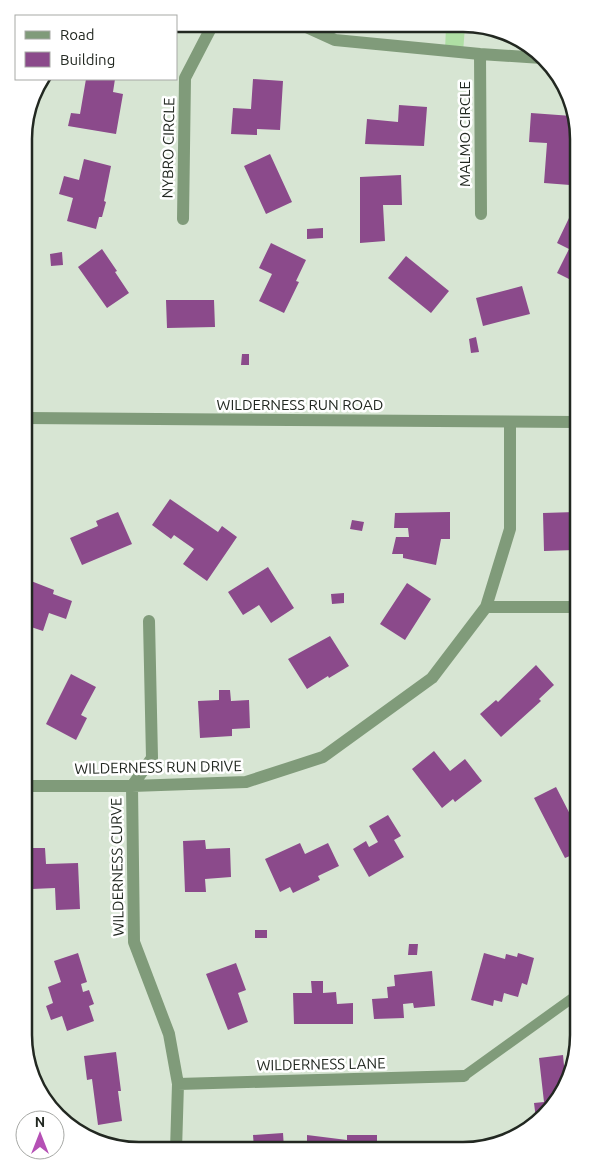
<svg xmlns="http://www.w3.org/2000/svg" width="602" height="1175" font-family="Ubuntu,sans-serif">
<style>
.green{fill:#afdfa4}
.building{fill:#8b4a8b}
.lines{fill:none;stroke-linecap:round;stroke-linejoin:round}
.service{stroke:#809b7a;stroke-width:10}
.minor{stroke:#809b7a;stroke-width:12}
.tertiary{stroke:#809b7a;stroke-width:12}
.labels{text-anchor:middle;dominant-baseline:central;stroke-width:5;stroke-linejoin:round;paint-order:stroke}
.street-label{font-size:15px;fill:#222821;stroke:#fff}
.rim{fill:none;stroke:#222821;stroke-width:2.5}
</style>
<rect width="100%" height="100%" fill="#d7e5d3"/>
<!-- green -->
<path class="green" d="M446,26H465L463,53L445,51Z"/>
<!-- building -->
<path class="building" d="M86,79H115L113,92L123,94L116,134L68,126L71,113L80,114Z
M253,79L283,81L280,130L257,129V135L231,134L233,108L251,109Z
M399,105L427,107L424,146L365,144L367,119L398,122Z
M531,113L572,116L570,185L544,183L547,143L529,142Z
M270,154L292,202L266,214L244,166Z
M84,159L111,166L104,201L106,202L102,217H99L96,229L67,221L73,198L59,194L64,176L79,180Z
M401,175L402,205H383L385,241L360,243V177Z
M569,218L573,220V281L557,273L569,249L557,243Z
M323,228V238L307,239V229Z
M271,243L306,260L296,281L299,282L284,313L259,301L272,274L259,268Z
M102,249L117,271L115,272L129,293L107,308L78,267Z
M62,252L63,265L51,266L50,254Z
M406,256L449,291L431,313L388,278Z
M522,286L530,314L483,326L476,298Z
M166,300H214L215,327L167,328Z
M476,337L479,352L471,353L469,339Z
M242,354H249V365H241Z
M170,499L218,532L222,526L237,537L207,581L183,564L194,549L174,535L171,539L152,525Z
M118,512L132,544L82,565L70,538L98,526L96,521Z
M450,512V539H441L436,565L403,558V554H392L396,537H409L408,528H394L395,513Z
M575,512V550L544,551L543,513Z
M352,520L364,522L362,531L350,529Z
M268,567L294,608L271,623L259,605L243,615L228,592Z
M31,581L54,590L53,594L72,601L66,619L49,613L43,631L31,627L27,622V599L30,593L27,591Z
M407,583L431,599L405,640L380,624Z
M344,593V603L332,604L331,594Z
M330,636L349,666L329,678L328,676L307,689L288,659Z
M536,665L554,685L539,699L541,701L501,737L480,714L496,700L498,702Z
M71,674L96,687L81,715L87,718L76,740L46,724Z
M219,690H230L231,701L249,700L250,728L232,729V736L200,738L198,701L219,700Z
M434,751L450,771L465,759L482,781L455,802L453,799L442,808L412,769Z
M556,787L573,820L577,818V853L565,858L534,798Z
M388,815L401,836L394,840L404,857L369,877L353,849L366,841L369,847L378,842L369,826Z
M205,840L206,849L230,848L231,877L205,879L206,892H185L183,841Z
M300,843L305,854L328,843L339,866L318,876L320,880L293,893L290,887L280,892L265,859Z
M29,848H45L46,864L78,863L80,909L56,910L55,888L32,889L33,900H29Z
M255,930H267V938H255Z
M409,944H418L417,955H408Z
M78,953L87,982L81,984L83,992L89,990L94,1004L89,1006L94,1021L67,1031L62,1016L51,1020L46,1006L53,1003L48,987L61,982L54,961Z
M484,953L505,959L506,954L517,957L518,953L534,958L527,985L522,983L518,997L504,993L502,1002L494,1000L493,1006L471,1000Z
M236,963L246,990L238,993L248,1022L228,1030L206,974Z
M432,971L435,1006L414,1008L413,1003L403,1004L404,1018L374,1019L372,999L388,998L387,987L395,986L394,975Z
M311,981H323V993L336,992L337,1004L353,1003V1024H294L293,993H312Z
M116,1052L121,1091H118L122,1121L98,1125L92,1079L87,1080L84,1056Z
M563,1055L565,1076L554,1106L536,1119L534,1103L544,1102L539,1058Z
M283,1133L284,1148H254L253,1135Z
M307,1135L347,1140V1135H377V1147L307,1148Z"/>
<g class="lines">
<!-- service -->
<path class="service" d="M464,1076L578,994"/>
<!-- minor -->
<path class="minor" d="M302,25L335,40L480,54L542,58
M480,54L481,214
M183,219L185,78L213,24
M486,607H575
M149,621L152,758L132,786L134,942L169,1034L178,1084L176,1150
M28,786H132L246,782L323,757L432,678L486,607L510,529V422
M178,1084L464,1076"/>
<!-- tertiary -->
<path class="tertiary" d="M26,418L574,422"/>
</g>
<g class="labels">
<!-- street labels -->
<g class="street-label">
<text transform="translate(464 134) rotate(-90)">MALMO CIRCLE</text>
<text transform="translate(168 148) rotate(-89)">NYBRO CIRCLE</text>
<text x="300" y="404">WILDERNESS RUN ROAD</text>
<text transform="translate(158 767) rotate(-1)">WILDERNESS RUN DRIVE</text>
<text transform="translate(117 867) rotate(-91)">WILDERNESS CURVE</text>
<text transform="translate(321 1064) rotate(-1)">WILDERNESS LANE</text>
</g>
</g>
<!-- crop -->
<path d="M0 0H602V1175H0ZM139 32H463A107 107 0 0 1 570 139V1035A107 107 0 0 1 463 1142H139A107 107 0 0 1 32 1035V139A107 107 0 0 1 139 32Z" fill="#fff" fill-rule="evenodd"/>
<path class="rim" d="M139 32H463A107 107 0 0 1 570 139V1035A107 107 0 0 1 463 1142H139A107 107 0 0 1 32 1035V139A107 107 0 0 1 139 32Z"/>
<!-- legend -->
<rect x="15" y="15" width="162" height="65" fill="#ffffff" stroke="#a7a9a6"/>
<rect x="25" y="31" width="25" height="8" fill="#809b7a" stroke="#a7a9a6"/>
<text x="60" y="40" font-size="15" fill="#222821">Road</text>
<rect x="25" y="52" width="25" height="15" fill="#8b4a8b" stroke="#a7a9a6"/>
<text x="60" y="65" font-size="15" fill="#222821">Building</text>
<!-- north arrow -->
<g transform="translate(40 1135)"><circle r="24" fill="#ffffff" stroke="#a7a9a6"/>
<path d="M0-4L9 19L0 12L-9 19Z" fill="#b550b5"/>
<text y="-8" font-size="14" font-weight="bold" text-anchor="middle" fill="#222821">N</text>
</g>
</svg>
